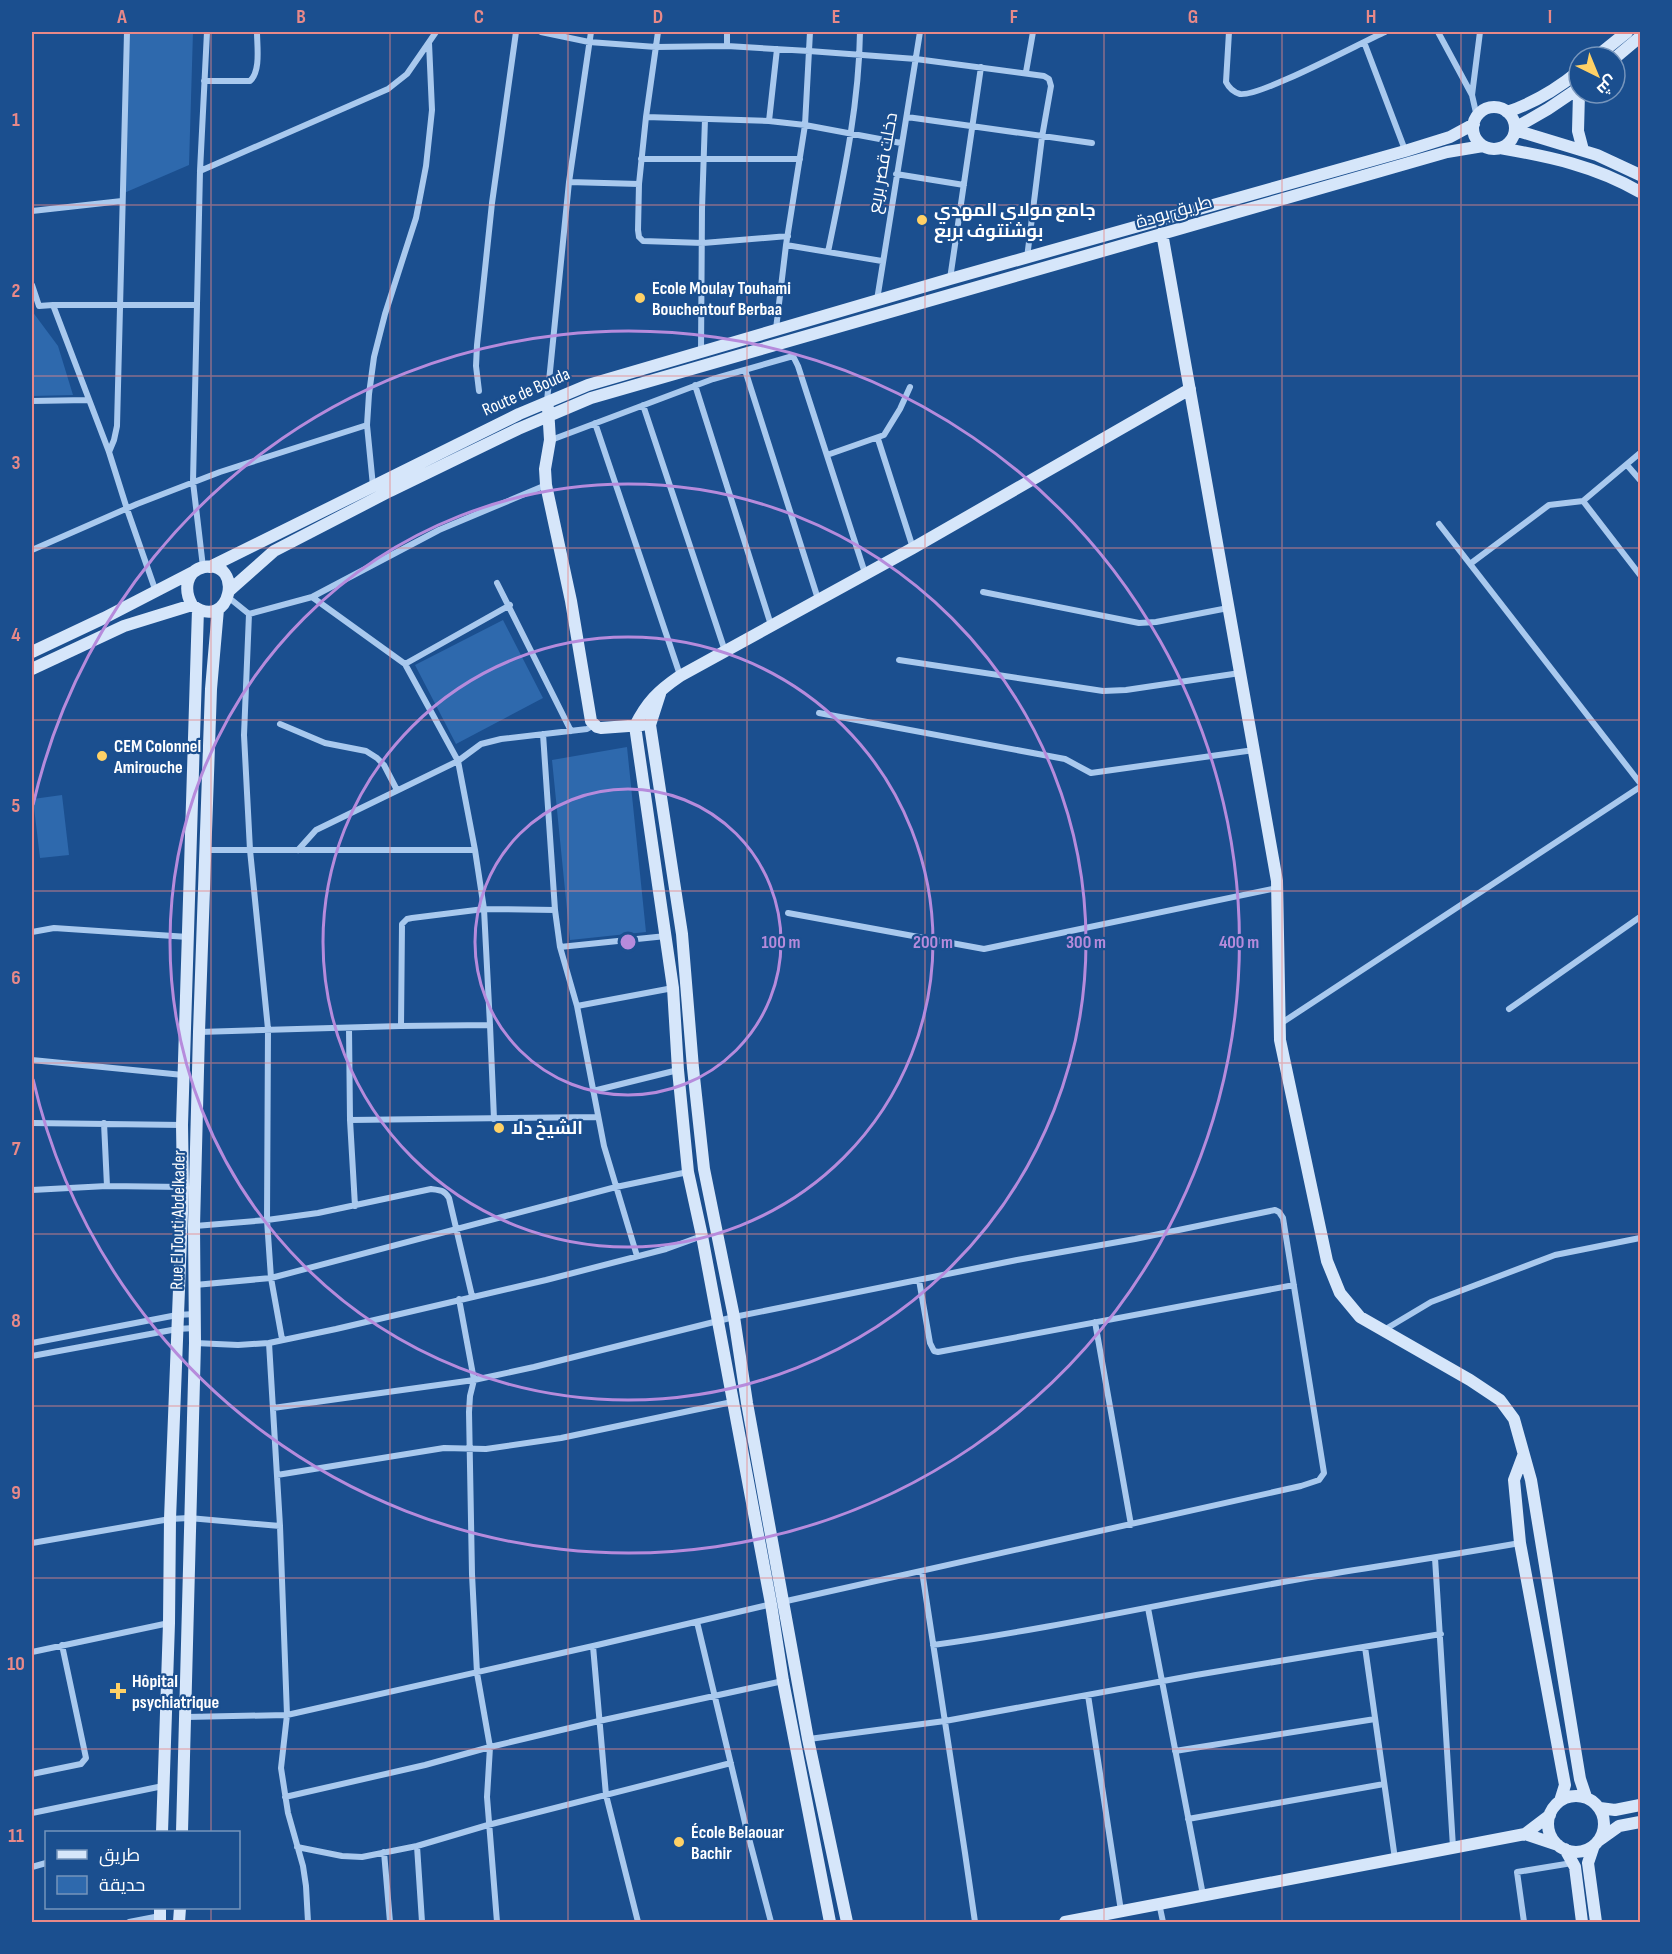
<svg xmlns="http://www.w3.org/2000/svg" width="1672" height="1954" font-family="'Sofia Sans Condensed',Cairo,sans-serif">
<style>
.green{fill:#2e69ad}
.lines{fill:none;stroke-linecap:round;stroke-linejoin:round}
.street{stroke:#a9c9ee;stroke-width:6}
.secondary{stroke:#d6e6fa;stroke-width:12}
.grid{fill:none;stroke:#e88989;stroke-width:1.5;stroke-opacity:0.55}
.ring{fill:none;stroke:#b68bdc;stroke-width:3}
.poi-dot{fill:#ffd166;stroke:#1b4f8f;stroke-width:2}
.labels{text-anchor:middle;dominant-baseline:central;stroke-width:4.5;stroke-linejoin:round;paint-order:stroke}
.street-label{font-size:18px;fill:#fff;stroke:#1b4f8f}
.poi-label{font-size:18px;font-weight:bold;fill:#fff;stroke:#1b4f8f;text-anchor:start}
.centre{fill:#b68bdc;stroke:#1b4f8f;stroke-width:3}
.ring-label{font-size:18px;text-anchor:middle;font-weight:bold;fill:#b68bdc;stroke:#1b4f8f;stroke-width:4.5;stroke-linejoin:round;paint-order:stroke}
.neatline{fill:none;stroke:#e88989;stroke-width:2}
.grid-label{font-size:20px;text-anchor:middle;font-weight:bold;fill:#e88989}
</style>
<rect width="100%" height="100%" fill="#1b4f8f"/>
<!-- green -->
<path class="green" d="M128,32H193L189,165L124,193Z
M32,311L58,346L73,395L32,396Z
M503,620L543,698L456,744L415,665Z
M627,747L646,932L570,940L552,760Z
M62,795L69,855L40,858L33,799Z"/>
<g class="lines">
<!-- street -->
<path class="street" d="M541,32L589,42L656,47L727,46L809,51L916,59L1044,76L1049,79L1051,86L1042,137L1027,258
M658,32L646,117L769,121L805,125L901,143
M1229,32L1226,82C1229,88 1233,92 1240,94C1260,97 1360,43 1385,32
M1438,32L1472,95
M1364,42L1405,150
M727,46V32
M1026,72L1033,32
M204,81H250C261,71 257,46 257,32
M646,117L639,184L638,230L639,237L643,241L703,243L788,236
M907,117L1092,143
M1477,117L1472,95L1480,32
M769,121L777,49
M641,159H800
M200,171L388,89L407,74L436,32
M896,174L964,185
M569,182L639,184
M32,211L122,201
M786,245L882,261
M828,252C843,179 859,106 860,32
M950,279L981,67
M32,285L39,306L53,305L109,452L127,509L156,592
M877,300L920,32
M53,305H197
M776,329L786,245L805,125L810,32
M701,352L702,209L705,119
M745,370L818,599
M695,385L771,625
M479,391L476,366L477,345L492,203L516,32
M32,401L88,400
M547,401L569,182L591,32
M643,405L725,651
M595,423L680,675
M878,439L913,548
M551,440L713,379L793,356L798,366L865,573
M109,452L114,440L117,426L127,32
M827,455L884,435L900,409L910,387
M1627,465L1640,480
M373,486L367,425L369,394L374,357L385,314L416,218L426,166L432,110L429,43
M1583,501L1640,575
M1439,524L1640,783
M32,550L137,504L220,472L367,425
M1470,564L1549,505L1583,501L1640,453
M203,567L193,482L200,171L207,32
M497,583L571,731
M983,592L1139,623L1156,622L1228,608
M228,597L249,614L312,597L405,664
M312,597L439,530L546,485
M249,614L244,735L250,850L268,1029L267,1220L271,1278L282,1339
M899,660L1103,691L1126,690L1240,673
M819,713L1065,759L1091,773L1254,750
M280,724L325,743L366,751L377,758L384,765L397,790
M543,734L555,910L560,947L577,1006L604,1146L637,1256
M205,850H475
M298,850L316,830L458,761L481,744L501,739L587,729L594,725
M788,913L984,949L1277,888
M32,932L54,928L188,937
M560,947L666,936
M577,1006L673,988
M1509,1009L1640,917
M1280,1024L1640,787
M490,1025L494,1119
M401,1026L402,924L407,919L412,918L484,909L475,850L458,761L405,664L510,605
M349,1029L350,1120
M199,1032L401,1026L490,1025L484,909L555,910
M32,1060L183,1075
M593,1091L678,1070
M32,1123L182,1125
M104,1123L107,1186
M32,1190L107,1186L183,1187
M355,1206L350,1120L598,1117
M195,1226L267,1220L318,1213L431,1189C440,1190 444,1190 449,1198L472,1296
M919,1280L930,1343L934,1351L938,1352L1294,1285
M195,1285L271,1278L616,1187L688,1172
M459,1299L474,1380L470,1396L469,1412L472,1574L477,1673L490,1747L487,1797L497,1922
M1095,1322L1131,1525
M1384,1330L1431,1302L1555,1255L1640,1238
M32,1343L177,1315L195,1314
M195,1343L238,1345L269,1343L280,1526L287,1715L281,1768L288,1813L303,1866L306,1886L308,1922
M269,1343L336,1329L546,1280L666,1249L702,1236
M32,1356L177,1329L195,1328
M273,1408L474,1380L534,1367L734,1317L1017,1260L1135,1239L1275,1210L1279,1212L1283,1218L1324,1473L1319,1480L1301,1486L782,1602
M277,1475L444,1448L486,1449L561,1438L732,1402
M32,1543L170,1519L189,1518L280,1526
M1435,1558L1453,1847
M922,1571L965,1853L975,1922
M1148,1608L1203,1895
M697,1622L746,1827L771,1922
M933,1645C1056,1628 1178,1600 1300,1579C1373,1567 1446,1556 1520,1543
M593,1646L606,1795L638,1922
M1365,1647L1395,1859
M32,1652L169,1623
M1088,1695L1121,1911
M186,1717L287,1715L593,1646L772,1604
M809,1739L945,1721L1196,1675L1441,1634
M1175,1751L1375,1719
M32,1774L76,1765L81,1764L86,1758L62,1645
M285,1797L425,1765L490,1747L599,1721L783,1681
M32,1813L163,1786
M1188,1819L1384,1784
M417,1846L422,1922
M297,1847L342,1856L362,1857L417,1846L488,1825L731,1763
M384,1852L390,1922
M32,1867L46,1863
M1159,1903L1163,1922
M129,1922L160,1916
M1524,1922L1517,1872L1572,1863"/>
<!-- secondary -->
<path class="secondary" d="M1596,57L1627,32
M1615,58L1640,37
M1579,93L1578,131L1583,150
M1473 128a21 21 0 1 1 42 0a21 21 0 1 1-42 0Z
M1507,112C1534,103 1557,89 1579,71
M1515,128L1548,109L1579,88
M1515,130L1597,155L1640,175
M1500,148C1551,157 1595,166 1640,192
M1162,233L1277,881L1280,1040L1327,1261L1340,1293L1360,1317L1470,1380L1500,1400L1514,1419L1531,1480L1580,1779L1586,1797
M548,408L550,440L545,469L546,485L571,601L591,721L597,727L601,728L642,725
M210,567L519,414L588,385L950,279L1405,151L1450,137L1474,124
M230,590L274,551L390,491L518,429L591,398L1447,152L1483,146
M32,652L104,618L193,572
M32,669L124,626L192,605C231,634 245,559 204,567C185,571 184,591 192,605
M660,694L650,725L682,934L693,1068L704,1169L734,1317L747,1403L808,1739L847,1922
M1523,1456L1514,1480L1520,1543L1565,1785L1560,1801
M1548 1824a28 28 0 1 1 56 0a28 28 0 1 1-56 0Z
M1600,1808L1615,1810L1640,1805
M162,1832L169,1623L170,1519L183,1187L182,1125L198,609
M182,1832L195,1343L194,1226L199,1032L211,689L218,609
M1525,1834L1558,1845
M1598,1841L1619,1826L1640,1822
M1594,1845L1588,1863L1596,1922
M1565,1849L1575,1867L1582,1922
M160,1922V1908
M179,1922L180,1908
M830,1922L783,1681L771,1604L702,1236L688,1172L678,1070L673,988L635,726C647,702 658,691 680,676L913,548L1190,389
M1065,1922L1525,1834L1550,1815"/>
</g>
<!-- grid -->
<path class="grid" d="M211,32V1832M390,32V1922M568,32V1922M747,32V1922M925,32V1922M1104,32V1922M1282,32V1922M1461,32V1922M32,205H1640M32,376H1640M32,548H1640M32,720H1640M32,891H1640M32,1063H1640M32,1234H1640M32,1406H1640M32,1578H1640M32,1749H1640M211,1908V1922"/>
<!-- distance rings -->
<g class="ring">
<circle cx="628" cy="942" r="153"/>
<circle cx="628" cy="942" r="305"/>
<circle cx="628" cy="942" r="458"/>
<path d="M33 805A611 611 0 1 1 33 1079"/>
</g>
<!-- markers -->
<g class="poi-dot">
<circle cx="922" cy="220" r="6"/>
<circle cx="640" cy="298" r="6"/>
<circle cx="102" cy="756" r="6"/>
<circle cx="499" cy="1128" r="6"/>
<path d="M115 1682h6v6h6v6h-6v6h-6v-6h-6v-6h6z"/>
<circle cx="679" cy="1842" r="6"/>
</g>
<g class="labels">
<!-- street labels -->
<g class="street-label">
<text transform="translate(883 163) rotate(-80)">دخلت قصر بربع</text>
<text transform="translate(1174 212) rotate(-16)">طريق بودة</text>
<text transform="translate(526 392) rotate(-24)">Route de Bouda</text>
<text transform="translate(178 1220) rotate(-89)">Rue El Touti Abdelkader</text>
</g>
<!-- poi labels -->
<g class="poi-label">
<text x="934" y="210">جامع مولاي المهدي<tspan x="934" dy="21">بوشنتوف بربع</tspan></text>
<text x="652" y="288">Ecole Moulay Touhami<tspan x="652" dy="21">Bouchentouf Berbaa</tspan></text>
<text x="114" y="746">CEM Colonnel<tspan x="114" dy="21">Amirouche</tspan></text>
<text x="511" y="1128">الشيخ دلا</text>
<text x="132" y="1681">Hôpital<tspan x="132" dy="21">psychiatrique</tspan></text>
<text x="691" y="1832">École Belaouar<tspan x="691" dy="21">Bachir</tspan></text>
</g>
</g>
<circle cx="628" cy="942" r="9" class="centre"/>
<g class="ring-label">
<text x="781" y="948">100 m</text>
<text x="933" y="948">200 m</text>
<text x="1086" y="948">300 m</text>
<text x="1239" y="948">400 m</text>
</g>
<!-- border -->
<rect width="1672" height="1954" fill="none" stroke="#1b4f8f" stroke-width="66"/>
<!-- legend -->
<rect x="45" y="1831" width="195" height="78" fill="#1b4f8f" stroke="#7695bc" stroke-width="1.5"/>
<rect x="57" y="1850" width="30" height="9" fill="#d6e6fa" stroke="#7695bc" stroke-width="1.5"/>
<text x="99" y="1861" font-size="18" fill="#ffffff">طريق</text>
<rect x="57" y="1876" width="30" height="18" fill="#2e69ad" stroke="#7695bc" stroke-width="1.5"/>
<text x="99" y="1891" font-size="18" fill="#ffffff">حديقة</text>
<!-- north arrow -->
<g transform="translate(1597 75) rotate(137)"><circle r="28" fill="#1b4f8f" stroke="#7695bc" stroke-width="1.5"/>
<path d="M0-4.5L10 22L0 15L-10 22Z" fill="#ffd166"/>
<text y="-9" font-size="16" font-weight="bold" text-anchor="middle" fill="#ffffff">ش</text>
</g>
<rect x="33" y="33" width="1606" height="1888" class="neatline"/>
<g class="grid-label">
<text x="122" y="23">A</text>
<text x="301" y="23">B</text>
<text x="479" y="23">C</text>
<text x="658" y="23">D</text>
<text x="836" y="23">E</text>
<text x="1014" y="23">F</text>
<text x="1193" y="23">G</text>
<text x="1371" y="23">H</text>
<text x="1550" y="23">I</text>
<text x="16" y="126">1</text>
<text x="16" y="297">2</text>
<text x="16" y="469">3</text>
<text x="16" y="641">4</text>
<text x="16" y="812">5</text>
<text x="16" y="984">6</text>
<text x="16" y="1155">7</text>
<text x="16" y="1327">8</text>
<text x="16" y="1499">9</text>
<text x="16" y="1670">10</text>
<text x="16" y="1842">11</text>
</g>
</svg>
